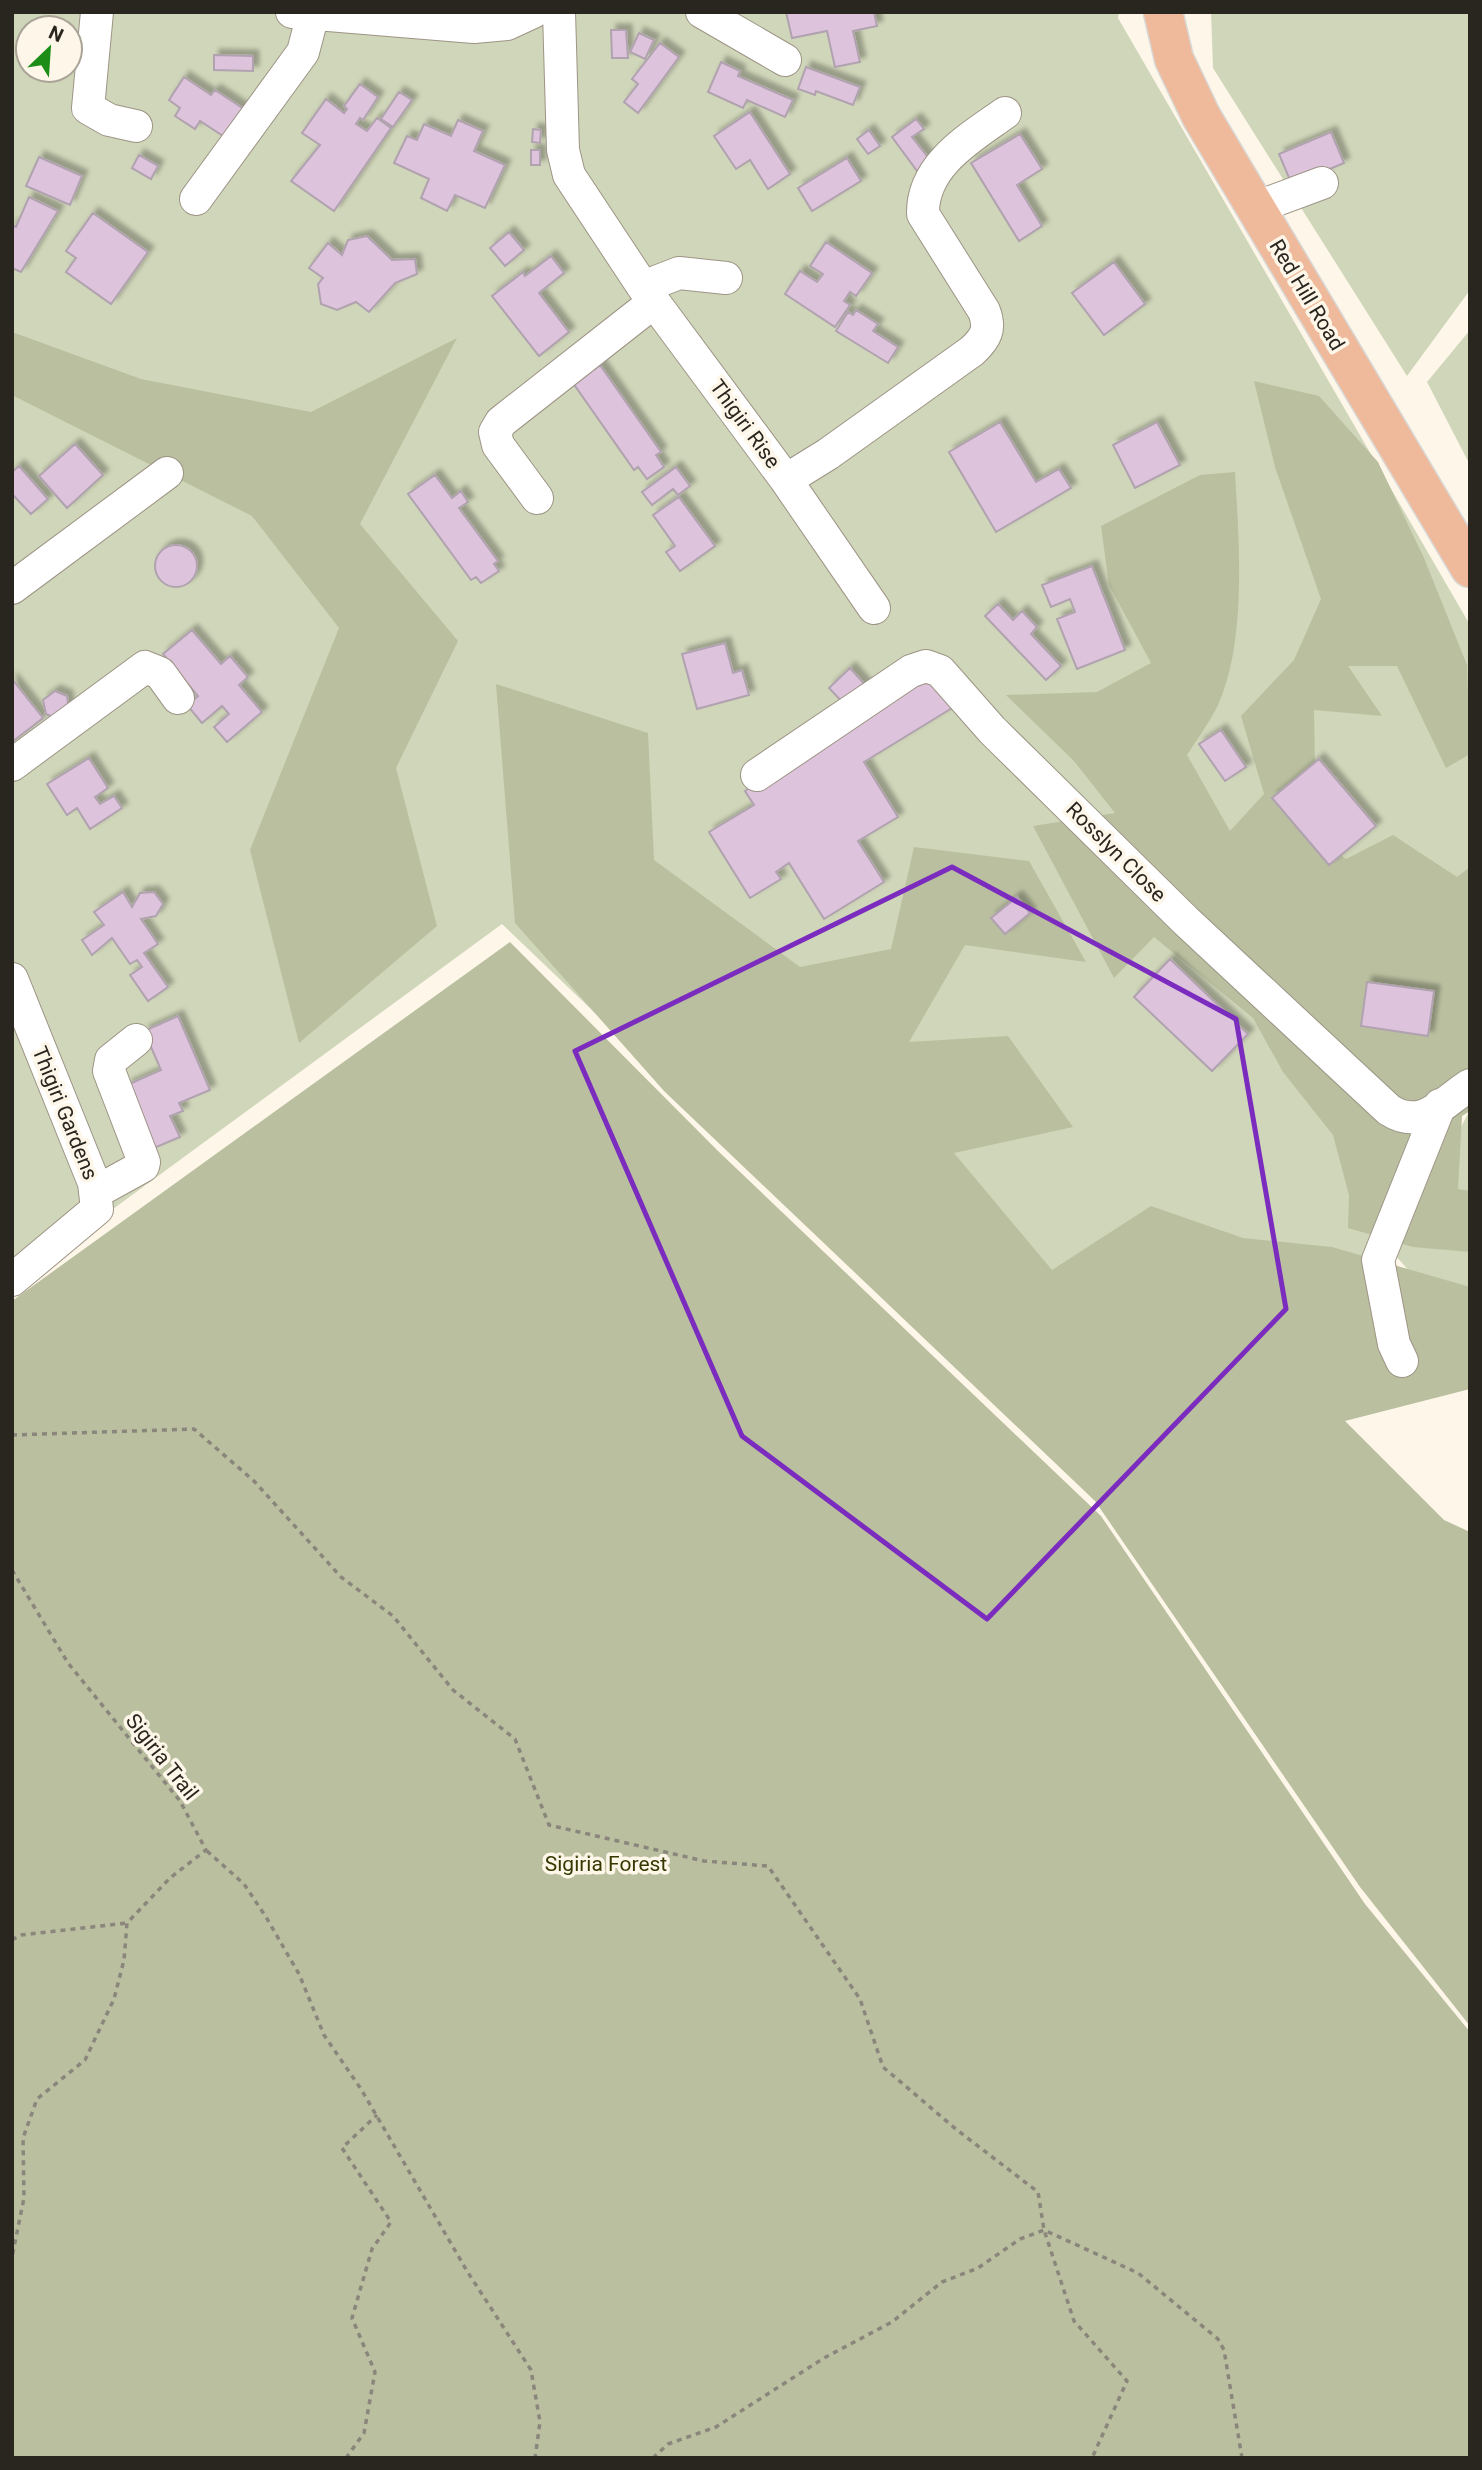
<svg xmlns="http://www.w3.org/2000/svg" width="1482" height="2470" font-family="Roboto,sans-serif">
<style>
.green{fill:#d0d6b9;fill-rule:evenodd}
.forest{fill:#b9bf9f}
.building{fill:#ddc3db;stroke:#b0a2af;stroke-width:2;filter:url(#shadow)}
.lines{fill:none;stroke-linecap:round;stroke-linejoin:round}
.minor-casing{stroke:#9d9485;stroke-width:34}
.major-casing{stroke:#d8d8d7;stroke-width:41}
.path{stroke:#8b867c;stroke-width:3.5;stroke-dasharray:5 5;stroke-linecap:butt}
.minor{stroke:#fff;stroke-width:32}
.major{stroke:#efba9b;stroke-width:38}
.marked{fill:none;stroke:#7b2cbf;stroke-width:5;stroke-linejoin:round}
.labels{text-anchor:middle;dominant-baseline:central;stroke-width:7;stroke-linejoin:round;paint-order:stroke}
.street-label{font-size:21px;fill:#29251f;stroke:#fef7e9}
.park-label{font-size:21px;fill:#333900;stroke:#fef7e9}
</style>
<defs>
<filter id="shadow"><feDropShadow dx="5.5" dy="-5.5" stdDeviation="2" flood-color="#0004"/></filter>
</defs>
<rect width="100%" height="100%" fill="#fef7e9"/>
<!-- green -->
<path class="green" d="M12,12H1119L1118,18L1470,625V1055L1354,1304L1083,1480L502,924L12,1283ZM28,28H70V70H28Z
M1211,12H1470V290L1407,376L1213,68Z
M1470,330V465L1427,382Z
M1470,1110V1339L1394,1254Z"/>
<!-- forest -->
<path class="forest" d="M12,332L141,379L311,412L457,338L360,524L458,641L396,768L437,926L299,1043L250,850L339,628L252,516L12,395Z
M1254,381L1319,396L1378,462L1424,558L1467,665L1470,754L1446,768L1397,666H1348L1382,716L1314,710L1315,765L1291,821L1346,859L1393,835L1457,877L1470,867V1111L1462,1116L1458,1189L1470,1191V1252L1413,1247L1348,1228L1349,1195L1333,1135L1283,1072L1253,1018L1154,937L1114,978L1033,826L1115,813L1074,761L1006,695L1097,692L1151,663L1109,585L1101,526L1200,475L1235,472C1239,541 1247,641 1218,705C1210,722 1197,739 1187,755L1230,831L1264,794L1241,716L1294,660L1321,599L1275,467Z
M496,684L648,733L654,860L800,967L891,949L914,847L1029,861L1086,962L965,945L909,1042L1008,1036L1073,1127L954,1153L1052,1270L1151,1206L1243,1238L1332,1247L1470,1287V1389L1345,1421L1444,1520L1470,1532V2026L1360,1887L1095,1501L664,1091L515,923Z
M510,942L718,1151L1101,1516L1365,1904L1470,2032V2458H12V1301Z"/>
<!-- building -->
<path class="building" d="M786,12H874L877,26L853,31L860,62L835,67L827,31L792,38Z
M611,30H626L628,58H612Z
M639,33L654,40L645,59L630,52Z
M660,43L679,57L638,113L624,102L638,84L632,79Z
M214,55L253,56V71L214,70Z
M721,62L740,71L738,76L793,100L785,117L747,100L743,108L708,92Z
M806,67L860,87L853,105L816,91L815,95L798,89Z
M184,77L211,95L215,90L250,113L226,138L200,121L195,129L175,116L180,108L169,100Z
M360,84L378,97L363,120L360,118L356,124L367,131L377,118L391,128L334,211L291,181L320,145L302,133L326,99L344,113L347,109L344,106Z
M399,92L412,100L393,127L381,119Z
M750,112L790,174L768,189L750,160L736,169L714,136Z
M916,119L924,129L912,137L934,165L920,175L892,137Z
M458,120L483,131L474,151L505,165L485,208L455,195L447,211L421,198L429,179L394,163L407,136L417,140L424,124L451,136Z
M533,129L541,130L540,143L532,142Z
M869,130L880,146L868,154L857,139Z
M1331,132L1344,163L1292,185L1279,154Z
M1020,134L1042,169L1017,185L1042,226L1019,241L971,163Z
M531,150H540V165H531Z
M139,155L158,166L151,179L132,168Z
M39,157L82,176L70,205L26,186Z
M847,158L861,181L812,211L798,188Z
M29,197L58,211L21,272L12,268V225L16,227Z
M93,213L148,252L111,304L66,272L76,258L66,251Z
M509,232L524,250L505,266L490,248Z
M367,236L392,260L415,259L417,274L395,283L369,312L356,302L337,310L321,304L318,284L323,278L309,268L328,243L342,255L348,240Z
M826,242L872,273L856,296L850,292L844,301L850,305L835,327L785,294L800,271L817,282L823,274L810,266Z
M551,256L564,273L539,293L569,332L539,356L492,296L523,272L525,276Z
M1114,262L1145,304L1104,335L1072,293Z
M856,310L878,324L873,331L898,347L888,363L836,331L848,312L853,315Z
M600,365L661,452L656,455L664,467L647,479L638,467L634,470L573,383Z
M1000,422L1036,482L1059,469L1071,488L996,532L949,452Z
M1157,422L1180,465L1135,488L1113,445Z
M75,444L103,475L67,508L39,476Z
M19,466L48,499L31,514L12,494V472Z
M676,467L690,486L678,495L673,489L652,505L642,492Z
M435,475L452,498L461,491L468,502L459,508L498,561L494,564L499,571L481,583L476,577L471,580L408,494Z
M679,497L715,546L680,571L666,552L675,546L653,515Z
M155 566a21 21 0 1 1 42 0a21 21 0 1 1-42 0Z
M1092,566L1125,650L1077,669L1057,619L1075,612L1070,599L1051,607L1042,585Z
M998,604L1013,620L1022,611L1037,627L1031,634L1061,666L1046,680L985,616Z
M192,630L221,664L230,656L248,677L239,685L262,712L227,742L214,727L229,714L222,706L202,723L187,705L198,696L163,654Z
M725,643L733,673L742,670L749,695L697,709L682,654Z
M850,668L868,688L847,707L829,688Z
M936,672L957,705L864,762L898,817L858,841L884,882L824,919L789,863L776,872L781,879L750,898L709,832L754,805L745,791Z
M12,679L43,718L12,742Z
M55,691L67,696L69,710L57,719L46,714L43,700Z
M1221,730L1246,767L1225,781L1199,744Z
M89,758L108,788L95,797L100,804L114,796L122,808L90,829L77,808L67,815L47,784Z
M1319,759L1376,826L1329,865L1272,798Z
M123,892L132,907L140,893L154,892L163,904L156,916L141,919L158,944L144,953L168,987L148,1001L130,975L142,967L137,960L130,964L112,938L92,955L82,940L104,925L94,912Z
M1017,897L1030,913L1005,934L991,918Z
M1170,959L1248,1034L1212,1071L1134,997Z
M1367,982L1434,991L1428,1036L1361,1026Z
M178,1016L210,1090L179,1103L183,1111L170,1116L180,1137L154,1148L127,1085L161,1070L144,1031Z"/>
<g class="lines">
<!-- minor casing -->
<g class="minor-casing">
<path id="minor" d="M97,12L88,108L109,120L136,126
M292,12L474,27L507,24L533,12
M559,12L563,150L569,175L643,287L786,480L828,454L972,351C986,338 991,329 984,311L923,214C922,165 970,138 1005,113
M702,12L785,60
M196,199L303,52L313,14
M1255,208L1322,183
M643,287L679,273L726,278
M786,480L874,608
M537,498L498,445L495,432L501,422L654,302
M12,588L167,473
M12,765L145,667L160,673L178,698
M757,775L911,671L926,666L940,671L992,730L1186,921L1389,1110C1422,1131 1442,1103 1470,1085
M12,979L94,1183L97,1209L12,1280
M96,1192L143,1166L144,1162L109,1071L111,1060L136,1040
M1402,1361L1394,1344L1378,1260L1440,1105"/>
</g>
<!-- major casing -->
<g class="major-casing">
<path id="major" d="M1163,12L1174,59L1201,116L1470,568"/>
</g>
<!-- path -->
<path class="path" d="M12,1435L194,1429L254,1481L341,1577L393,1616L453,1690L515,1739L549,1825L704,1861L768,1866L860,1999L883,2067L957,2130L1038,2192L1044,2230L1074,2321L1127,2381L1092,2458
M12,1570L68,1663L180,1801L206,1850L170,1878L127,1923L124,1960L114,1999L85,2060L37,2099L23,2138L24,2198L12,2257
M207,1851L244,1884L266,1917L299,1974L324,2035L361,2089L467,2271L531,2370L540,2422L535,2458
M12,1940L21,1935L127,1923
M12,2315V2336
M346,2458L364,2433L375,2372L352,2318L372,2249L391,2222L342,2148L377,2115
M653,2458L668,2444L716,2427L824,2358L892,2322L942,2282L978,2268L1020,2239L1044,2230L1138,2273L1218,2339L1224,2350L1242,2458"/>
<!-- minor -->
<use href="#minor" class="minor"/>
<!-- major -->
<use href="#major" class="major"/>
</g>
<!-- marked area -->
<path class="marked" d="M952,867L1236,1019L1286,1309L987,1619L742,1436L575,1051Z"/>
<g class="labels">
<!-- street labels -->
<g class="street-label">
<text transform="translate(1307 295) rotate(59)">Red Hill Road</text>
<text transform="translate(745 424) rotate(54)">Thigiri Rise</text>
<text transform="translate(1116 852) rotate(45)">Rosslyn Close</text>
<text transform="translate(65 1113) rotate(68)">Thigiri Gardens</text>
<text transform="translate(162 1757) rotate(52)">Sigiria Trail</text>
</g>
<!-- park labels -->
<g class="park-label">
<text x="606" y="1864">Sigiria Forest</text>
</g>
</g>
<!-- border -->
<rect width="1482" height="2470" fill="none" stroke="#29251f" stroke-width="28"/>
<!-- north arrow -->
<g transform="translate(49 49) rotate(25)"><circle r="33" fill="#fef7e9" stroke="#a9a398" stroke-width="2"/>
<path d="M0-5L12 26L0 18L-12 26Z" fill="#1c8e17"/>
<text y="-10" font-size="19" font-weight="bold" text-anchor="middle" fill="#29251f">N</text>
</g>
</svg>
